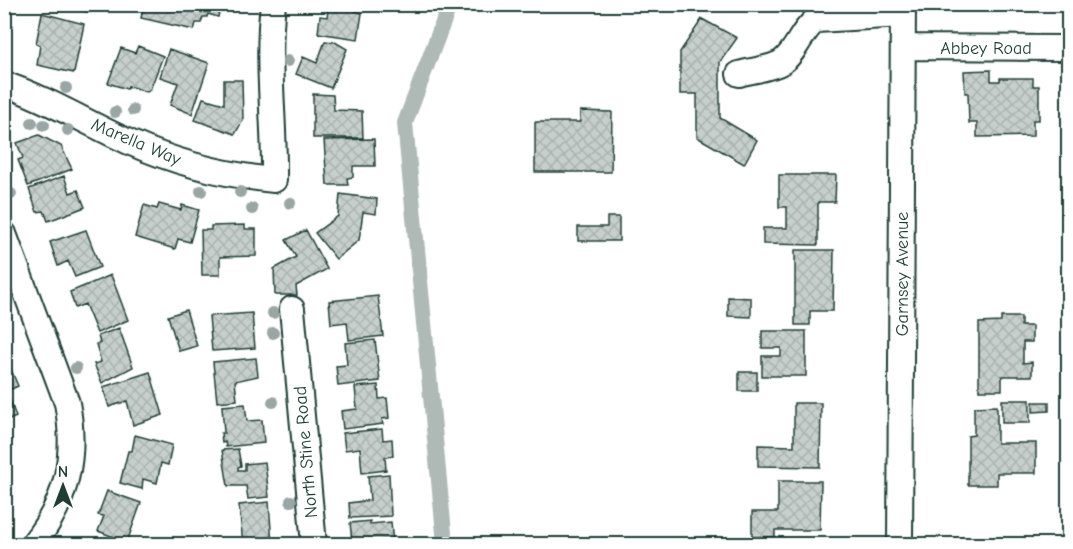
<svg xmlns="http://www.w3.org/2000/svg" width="1073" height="549" font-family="'Comic Neue',sans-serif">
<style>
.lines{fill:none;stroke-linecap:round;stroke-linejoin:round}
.canal{stroke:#afbab7;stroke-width:16}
.building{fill:url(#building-cross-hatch);stroke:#1f3d34;stroke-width:1.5}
.minor-casing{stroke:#1f3d34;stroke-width:28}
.minor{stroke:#fff;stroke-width:24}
.tree{fill:#99a6a3}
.labels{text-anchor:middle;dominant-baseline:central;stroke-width:4.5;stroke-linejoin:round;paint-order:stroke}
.street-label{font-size:18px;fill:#1f3d34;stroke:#fff}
</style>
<defs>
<pattern id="building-cross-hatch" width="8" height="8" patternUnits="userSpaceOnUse" patternTransform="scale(1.5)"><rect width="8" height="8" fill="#c7cfcc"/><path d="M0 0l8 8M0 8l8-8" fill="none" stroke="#aab3b0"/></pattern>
</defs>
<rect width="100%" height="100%" fill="#fff"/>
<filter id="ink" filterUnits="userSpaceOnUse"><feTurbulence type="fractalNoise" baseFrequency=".0167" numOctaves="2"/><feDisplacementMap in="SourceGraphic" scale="12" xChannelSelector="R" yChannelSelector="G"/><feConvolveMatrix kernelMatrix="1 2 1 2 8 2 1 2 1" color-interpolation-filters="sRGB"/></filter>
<g filter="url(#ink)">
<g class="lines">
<!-- canal -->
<path class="canal" d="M445,544L405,123L450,4"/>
</g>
<!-- building -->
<path class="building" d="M45,4H90L89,12Z
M144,4H221L218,17L208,14L207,17H203L201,23H196L194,30L141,18Z
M329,4H357L355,11L362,13L358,39L318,33L320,16L327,17Z
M42,13L84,24L74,73L37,65L40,45L36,44Z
M702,19L737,38L720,62V118L757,140L744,164L697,137V94H680V52Z
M325,41L335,42L347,49L331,88L296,74L303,57L317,63Z
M138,46L163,56L150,90L147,92L128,86L127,89L108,83L121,48L135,53Z
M169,49L209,63L192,114L170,105L178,83L160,77Z
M991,70V81H1000V78H1033V86H1039V120H1033V136L977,137V123H969L968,93H965L964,71Z
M224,80H242L243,120L235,134L195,120L203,98L224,104Z
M313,94L333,95L334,110L362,111L363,138H313Z
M580,111L612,112L611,172H535V122H580Z
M39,135L61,146L72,169L28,186L18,160L23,158L17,143Z
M374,139L375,166H353V177L347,178L348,185H327L324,140Z
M779,175H836L835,202H818V245L763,244V228H787V207H779Z
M64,176L70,193L78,190L85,207L48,221L44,211L37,212L29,189Z
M340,194L377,199L376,214L363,212L359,240L336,259L315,233L338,216Z
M159,204L181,210L182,205L199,210L190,242L178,239L175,249L135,237L144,205L157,209Z
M607,217H619V241H578V227H607Z
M245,225V229H256V256L220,257V275H202L201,230H211V226Z
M86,230L100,267L75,277L68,261L58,266L50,242Z
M306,230L327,269L296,286L297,295H275L274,269L296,257L286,240Z
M795,250H834L833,311H810V325H795Z
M111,275L128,320L97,333L85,304L75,308L70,292Z
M378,296L383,336L349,340L347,322L331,324L329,301Z
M728,297L751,298V317L728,316Z
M186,310L197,346L179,351L168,316Z
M252,313L255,348L212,351L209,316Z
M1001,317H1021V326H1032V342H1023V363L1032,362V376H1002V390H979V323L1001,322Z
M119,328L133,367L102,383L94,364L101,362L96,344L100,343L98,336Z
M762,331H806V376H762V356H781V348H762Z
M375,340L380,381L338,386L336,366L347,365L345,343Z
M256,358L258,376L235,381L237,400L217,402L213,362Z
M10,367L18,386L7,391L16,417L4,422V369Z
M150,372L163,415L133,425L127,401L109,407L103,387Z
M739,372H757V391H739Z
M378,385L379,399L387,398L389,418L382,419L383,424L343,429L341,411L357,409L355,387Z
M1002,400H1030V423H1002Z
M1033,402H1049V411L1033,412Z
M794,403H821L820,467L758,466V445L794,446Z
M245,404L247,421L262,420L264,443L226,447L225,442L222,443L221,433H224L222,406Z
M997,406V443H1036V473H997V485H968V436L974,435V407Z
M382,429L383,440L392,439L393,456L385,457L386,470L362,473L360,448L345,450L343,433Z
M135,435L172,445L168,465L161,463L157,483L143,479L142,489L120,483L128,451H132Z
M238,449L241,466L238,467V470H245V464L265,462L269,497L248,499L246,486H228L222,450Z
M389,474L391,516L350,518L349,503L370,500L368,476Z
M778,481H821L820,530H775V537H752V512H778Z
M107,491L141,503L127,542L98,531L104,516L98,515Z
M269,502L272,544H243L239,505Z
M370,521V524L391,522L393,544H371L370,539L352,541L350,523Z"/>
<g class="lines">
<!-- minor casing -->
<g class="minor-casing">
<path id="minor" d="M903,47L1068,48
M739,74C752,70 770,69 782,62C797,51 801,31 816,20L903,15
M4,84C48,99 87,123 129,142C176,163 223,175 274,180C275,122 266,62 273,4
M4,234L67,403C77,456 67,502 33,544
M292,309L314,544
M900,544L903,4"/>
</g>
<!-- minor -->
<use href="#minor" class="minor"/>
</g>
<!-- trees -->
<g class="tree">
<circle cx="288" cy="61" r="6"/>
<circle cx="66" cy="88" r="6"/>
<circle cx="133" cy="110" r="6"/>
<circle cx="115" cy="112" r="6"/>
<circle cx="32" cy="123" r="6"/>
<circle cx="44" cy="125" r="6"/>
<circle cx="68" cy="130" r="6"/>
<circle cx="201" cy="191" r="6"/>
<circle cx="240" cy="192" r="6"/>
<circle cx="11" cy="194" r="6"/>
<circle cx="290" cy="203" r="6"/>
<circle cx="252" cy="209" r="6"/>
<circle cx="273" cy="313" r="6"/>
<circle cx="273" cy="333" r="6"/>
<circle cx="76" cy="368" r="6"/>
<circle cx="273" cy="402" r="6"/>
<circle cx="291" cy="501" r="6"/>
</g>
</g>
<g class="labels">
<!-- street labels -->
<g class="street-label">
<text x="986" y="48">Abbey Road</text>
<text transform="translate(136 142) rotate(23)">Marella Way</text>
<text transform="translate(902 274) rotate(-90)">Garnsey Avenue</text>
<text transform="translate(306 452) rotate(-95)">North Stine Road</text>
</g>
</g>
<!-- margin -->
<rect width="1073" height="549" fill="none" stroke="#fff" stroke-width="24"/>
<rect x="12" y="12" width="1049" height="525" fill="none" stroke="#1f3d34" stroke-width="2" filter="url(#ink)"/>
<!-- north arrow -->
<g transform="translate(63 486)" stroke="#ffffff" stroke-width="4.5" paint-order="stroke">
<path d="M0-4.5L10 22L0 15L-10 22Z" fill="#1f3d34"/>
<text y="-9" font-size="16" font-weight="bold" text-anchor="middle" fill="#1f3d34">N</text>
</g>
</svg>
